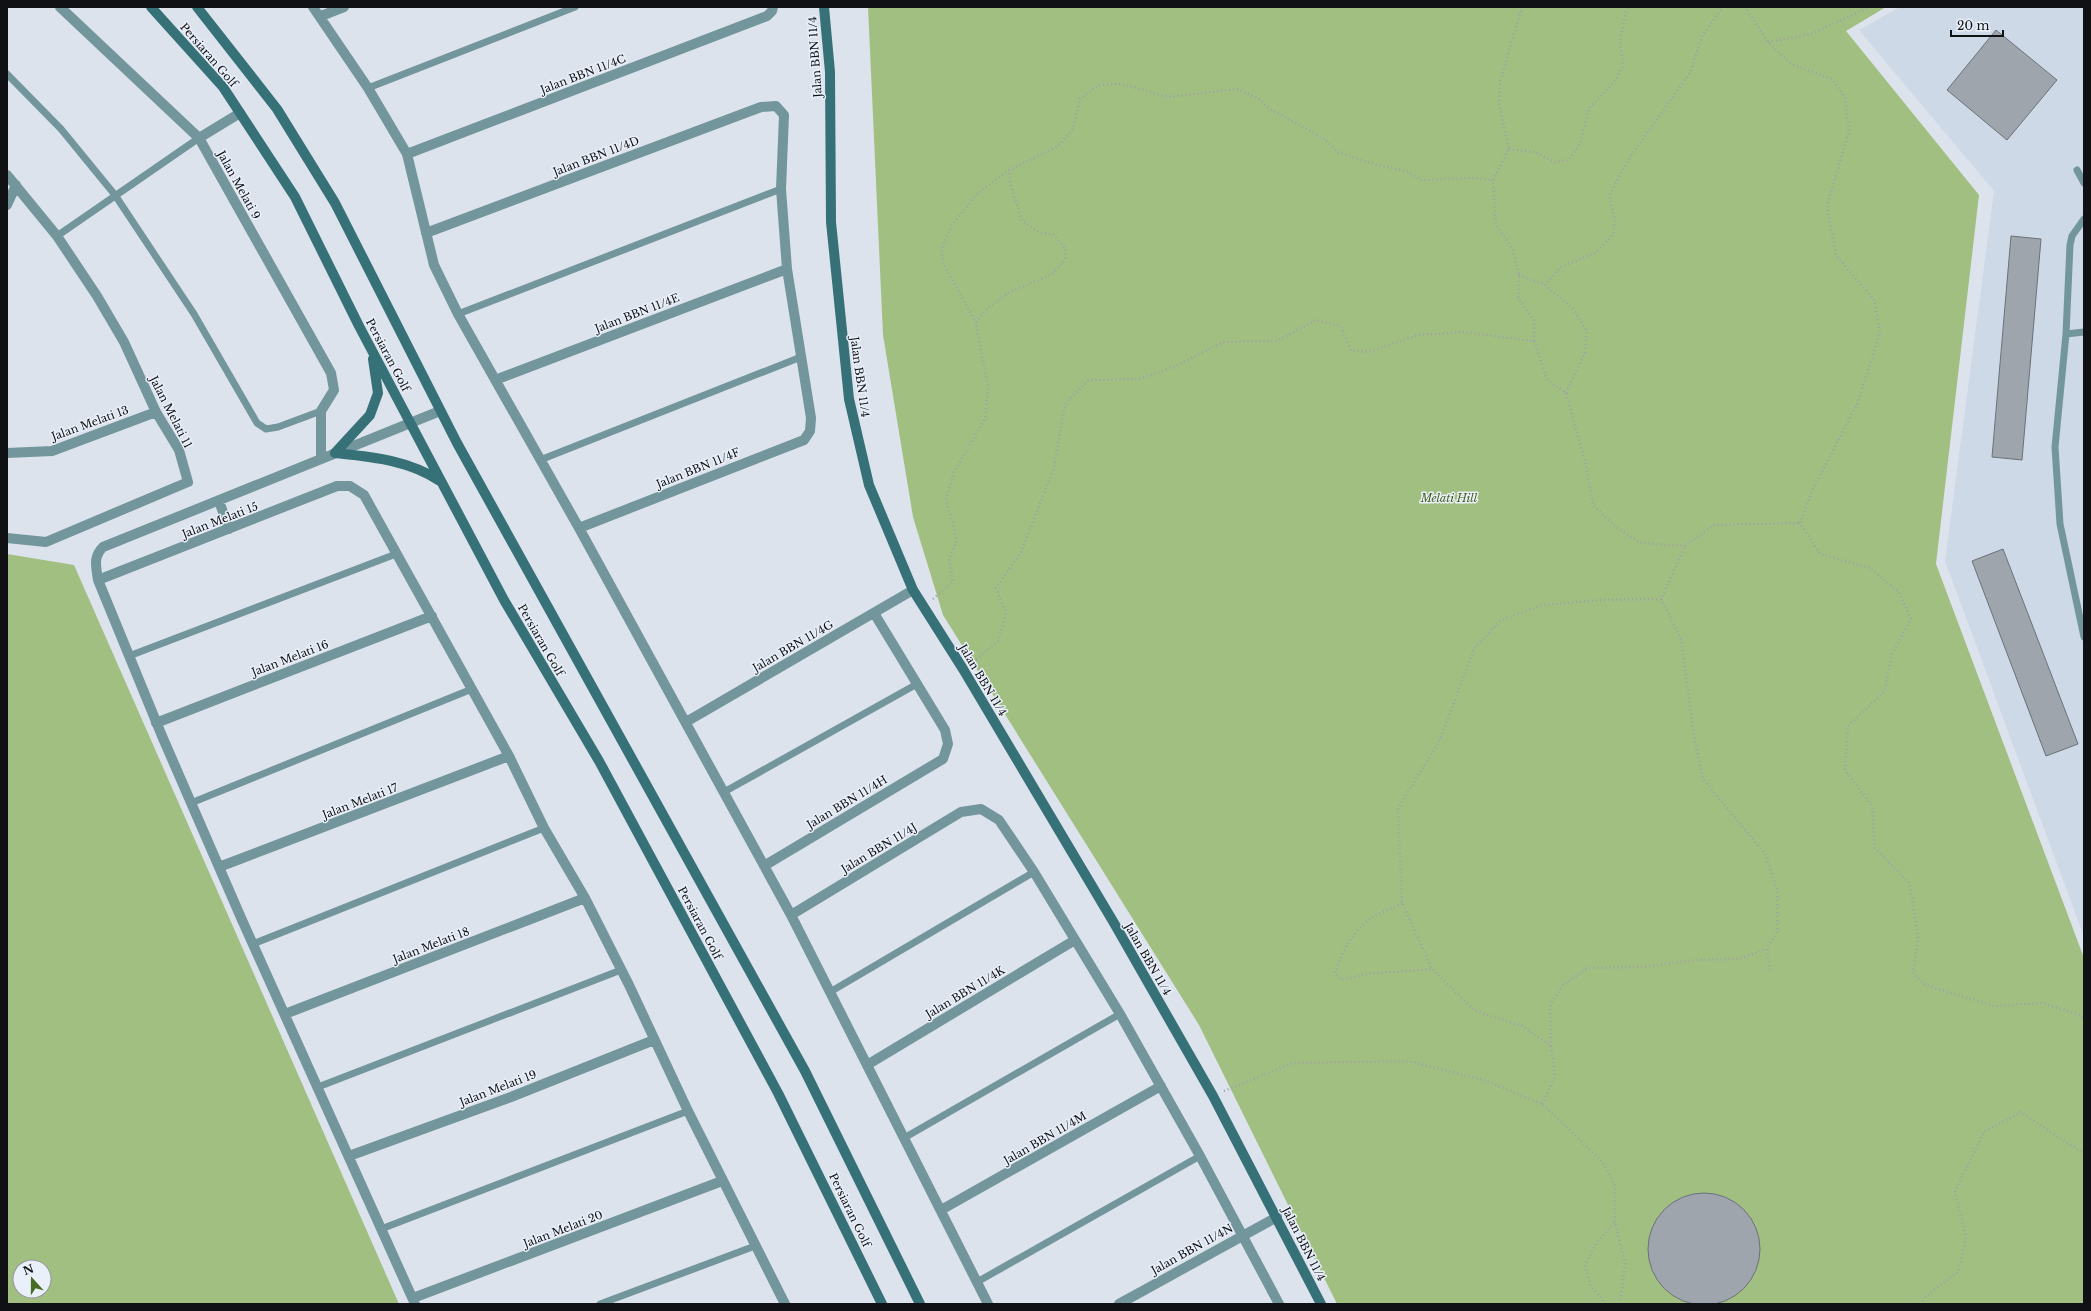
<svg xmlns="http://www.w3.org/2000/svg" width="2091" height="1311" font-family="'Libre Baskerville',serif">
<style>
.built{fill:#ced9e8}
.forest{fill:#a2bf82;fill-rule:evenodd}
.building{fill:#9fa5ad;stroke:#6b7179}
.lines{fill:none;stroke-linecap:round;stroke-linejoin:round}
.path{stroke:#9da1a9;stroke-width:2.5;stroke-dasharray:1 3;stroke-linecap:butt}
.lane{stroke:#72969b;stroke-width:7}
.street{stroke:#72969b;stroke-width:10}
.secondary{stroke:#377178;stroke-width:10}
.labels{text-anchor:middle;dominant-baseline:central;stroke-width:3;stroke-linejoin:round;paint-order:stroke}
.street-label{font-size:11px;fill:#0f1114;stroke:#eaf0fa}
.park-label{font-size:11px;font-style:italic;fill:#3f5a1a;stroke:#eaf0fa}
</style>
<rect width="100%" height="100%" fill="#dde3ec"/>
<!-- built -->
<path class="built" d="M1900,7H2084V937L1945,561L1994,191L1859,30Z"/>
<!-- forest -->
<path class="forest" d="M868,7H1886L1846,31L1979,195L1936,564L2084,958V1304H1337L1199,1025L943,615L913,517L883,335Z
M7,554L74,565L399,1304H7ZM20,1267H44V1291H20Z"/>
<!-- building -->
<path class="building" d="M1996,30L2057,80L2007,140L1947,90Z
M2011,236L2041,239L2022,460L1992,457Z
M2003,549L2078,744L2046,756L1972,561Z
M1648 1249a56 56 0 1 1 112 0a56 56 0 1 1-112 0Z"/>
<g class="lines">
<!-- path -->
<path class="path" d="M1522,7L1500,81L1499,104L1509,149L1493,180L1496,225L1513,250L1519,275L1518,298L1534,321V341
M1745,7L1768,42L1791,64L1832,79L1845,97L1849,131L1827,206L1836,255L1874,300L1880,333L1857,404L1813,489L1800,523L1820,554L1870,568L1899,592L1911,619L1892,654L1884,692L1848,726L1845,770L1872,806L1875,848L1910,884L1918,937L1913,972L1925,985L1994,1006L2042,1003L2080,1015L2084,1019
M1768,42L1811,34L1869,7
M1509,149L1534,152L1555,162L1569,160L1580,144L1589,108L1612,85L1623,66L1620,40L1627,7
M1519,275L1545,285L1573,309L1587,331L1585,353L1566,393
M1545,285L1561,267L1595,253L1613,235L1615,220L1609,196L1630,157L1690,73L1702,36L1723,7
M976,323L944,265L941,250L952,225L978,193L1009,170
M933,599L953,582L949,560L957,540L946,500L954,472L985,419L988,387L976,323L987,308L1010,292L1052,274L1065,260V248L1054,235L1039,232L1022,221L1011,186L1009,170L1058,146L1073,129L1080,99L1099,85L1122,84L1168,97L1237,89L1258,98L1270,109L1323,138L1338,152L1370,163L1408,172L1421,180L1472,178L1493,180
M1661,599L1681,639L1694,736L1703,779L1766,855L1777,890V932L1767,949L1770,970
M973,662L998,641L1006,613L996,588L1021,552L1054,468L1065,404L1089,380L1139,379L1174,367L1223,342L1277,341L1316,320L1340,326L1351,350L1368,352L1418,335L1464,332L1534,341L1547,379L1566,393L1586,465L1593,505L1615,526L1640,543L1685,546L1714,525L1800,523
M1402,903C1393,908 1382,912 1373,917C1355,927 1340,954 1335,974L1342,980L1366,974L1432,969
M1551,1046L1550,1006L1563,985L1588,968L1641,967L1696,960L1738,959L1767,949
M1224,1091L1293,1063L1408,1061L1484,1080L1542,1104L1603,1162L1615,1186V1222L1625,1263L1620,1304
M1542,1104L1555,1077L1551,1046L1522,1026L1475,1011L1432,969L1402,903L1398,808L1439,742L1474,649L1501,620L1543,605L1599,600L1661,599L1685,546
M1606,1304L1591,1286L1585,1265L1597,1242L1615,1222
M1920,1304L1930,1293L1958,1272L1966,1239L1955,1191L1984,1132L2021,1112L2084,1154"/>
<!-- lane -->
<path class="lane" d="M7,74L61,129L115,195L194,314L257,423L266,429L278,427L321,411
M368,88L575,7
M2077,170L2084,183
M2084,219L2072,236L2070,245L2066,334L2055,447L2060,524L2084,637
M57,236L199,138
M458,314L781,189
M2066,334L2084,332
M540,460L801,357
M129,656L396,554
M724,792L917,684
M191,803L472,689
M253,944L544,828
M830,992L1034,872
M318,1087L621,970
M904,1138L1120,1014
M381,1229L688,1111
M977,1282L1200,1156
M600,1304L755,1246"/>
<!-- street -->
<path class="street" d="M60,7L199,138L331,373L334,390L321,411V458
M313,7L368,88L407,154L434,265L458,314L579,528L791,915L988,1304
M321,16L344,7
M199,138L240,113
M407,154L767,16L772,11L773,7
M7,175L57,236L97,296L124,342L156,412L179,450L188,482L46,542L7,538
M7,205L16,185
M426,233L761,107L776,106L784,115L781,189L787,269L811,418L810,431L804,440L579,528
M495,380L787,269
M7,453L52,451L156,412
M219,501L229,529
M98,580L337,486H350L364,495L509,756L544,828L585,898L629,985L688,1111L785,1304
M686,722L913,590
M156,723L432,616
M764,866L943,759L948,744L945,730L874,613
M219,867L509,756
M791,915L961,812L981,809L999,820L1034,872L1120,1014L1200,1156L1279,1304
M285,1014L585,898
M867,1065L1075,940
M349,1156L511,1097L654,1040
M941,1210L1161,1086
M413,1298L722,1181
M415,1304L242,920L162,736L98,580C96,566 93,557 103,547L440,411
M1119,1304L1277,1217"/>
<!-- secondary -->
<path class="secondary" d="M151,7L223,87L295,197L359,326L504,600L599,761L778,1093L882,1304
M197,7L277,109L335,203L457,443L805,1071L920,1304
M824,7L830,72L831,222L849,399L869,485L913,590L963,669L1114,923L1213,1096L1321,1304
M335,453L370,415L378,393L373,359
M335,453C372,457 408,460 440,481"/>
</g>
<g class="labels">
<!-- street labels -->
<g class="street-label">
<text transform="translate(209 55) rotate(49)">Persiaran Golf</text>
<text transform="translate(815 57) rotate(-94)">Jalan BBN 11/4</text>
<text transform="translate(583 74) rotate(-21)">Jalan BBN 11/4C</text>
<text transform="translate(596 156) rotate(-21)">Jalan BBN 11/4D</text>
<text transform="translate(239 185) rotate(61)">Jalan Melati 9</text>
<text transform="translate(637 313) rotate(-21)">Jalan BBN 11/4E</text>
<text transform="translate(388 355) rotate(62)">Persiaran Golf</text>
<text transform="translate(860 377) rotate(82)">Jalan BBN 11/4</text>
<text transform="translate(171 412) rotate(63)">Jalan Melati 11</text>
<text transform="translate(90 423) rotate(-20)">Jalan Melati 13</text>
<text transform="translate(698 468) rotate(-22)">Jalan BBN 11/4F</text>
<text transform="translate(220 520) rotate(-21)">Jalan Melati 15</text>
<text transform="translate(541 640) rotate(60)">Persiaran Golf</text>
<text transform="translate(793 646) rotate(-30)">Jalan BBN 11/4G</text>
<text transform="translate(290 658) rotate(-21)">Jalan Melati 16</text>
<text transform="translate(983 680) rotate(59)">Jalan BBN 11/4</text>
<text transform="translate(360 801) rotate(-21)">Jalan Melati 17</text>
<text transform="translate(847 802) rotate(-31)">Jalan BBN 11/4H</text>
<text transform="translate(879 848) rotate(-31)">Jalan BBN 11/4J</text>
<text transform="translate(700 923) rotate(62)">Persiaran Golf</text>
<text transform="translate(431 945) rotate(-21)">Jalan Melati 18</text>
<text transform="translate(1148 959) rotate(60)">Jalan BBN 11/4</text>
<text transform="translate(965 992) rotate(-31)">Jalan BBN 11/4K</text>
<text transform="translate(498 1088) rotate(-21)">Jalan Melati 19</text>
<text transform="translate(1045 1138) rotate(-30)">Jalan BBN 11/4M</text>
<text transform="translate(850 1210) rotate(64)">Persiaran Golf</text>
<text transform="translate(563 1229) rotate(-21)">Jalan Melati 20</text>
<text transform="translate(1304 1244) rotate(63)">Jalan BBN 11/4</text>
<text transform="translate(1192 1249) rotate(-29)">Jalan BBN 11/4N</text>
</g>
<!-- park labels -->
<g class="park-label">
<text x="1449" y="498">Melati Hill</text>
</g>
</g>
<!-- border -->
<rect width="2091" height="1311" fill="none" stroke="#0f1114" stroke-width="16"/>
<!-- north arrow -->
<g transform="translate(32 1279) rotate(339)"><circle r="19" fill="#eaf0fa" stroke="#92979e"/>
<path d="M0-3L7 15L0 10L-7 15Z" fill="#496c25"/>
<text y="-6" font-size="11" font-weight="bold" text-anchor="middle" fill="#0f1114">N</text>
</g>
<!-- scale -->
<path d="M1951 30v6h52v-6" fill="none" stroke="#0f1114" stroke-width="2"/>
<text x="1957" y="30" font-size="12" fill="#0f1114" stroke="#eaf0fa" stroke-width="3" paint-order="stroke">20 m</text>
</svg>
